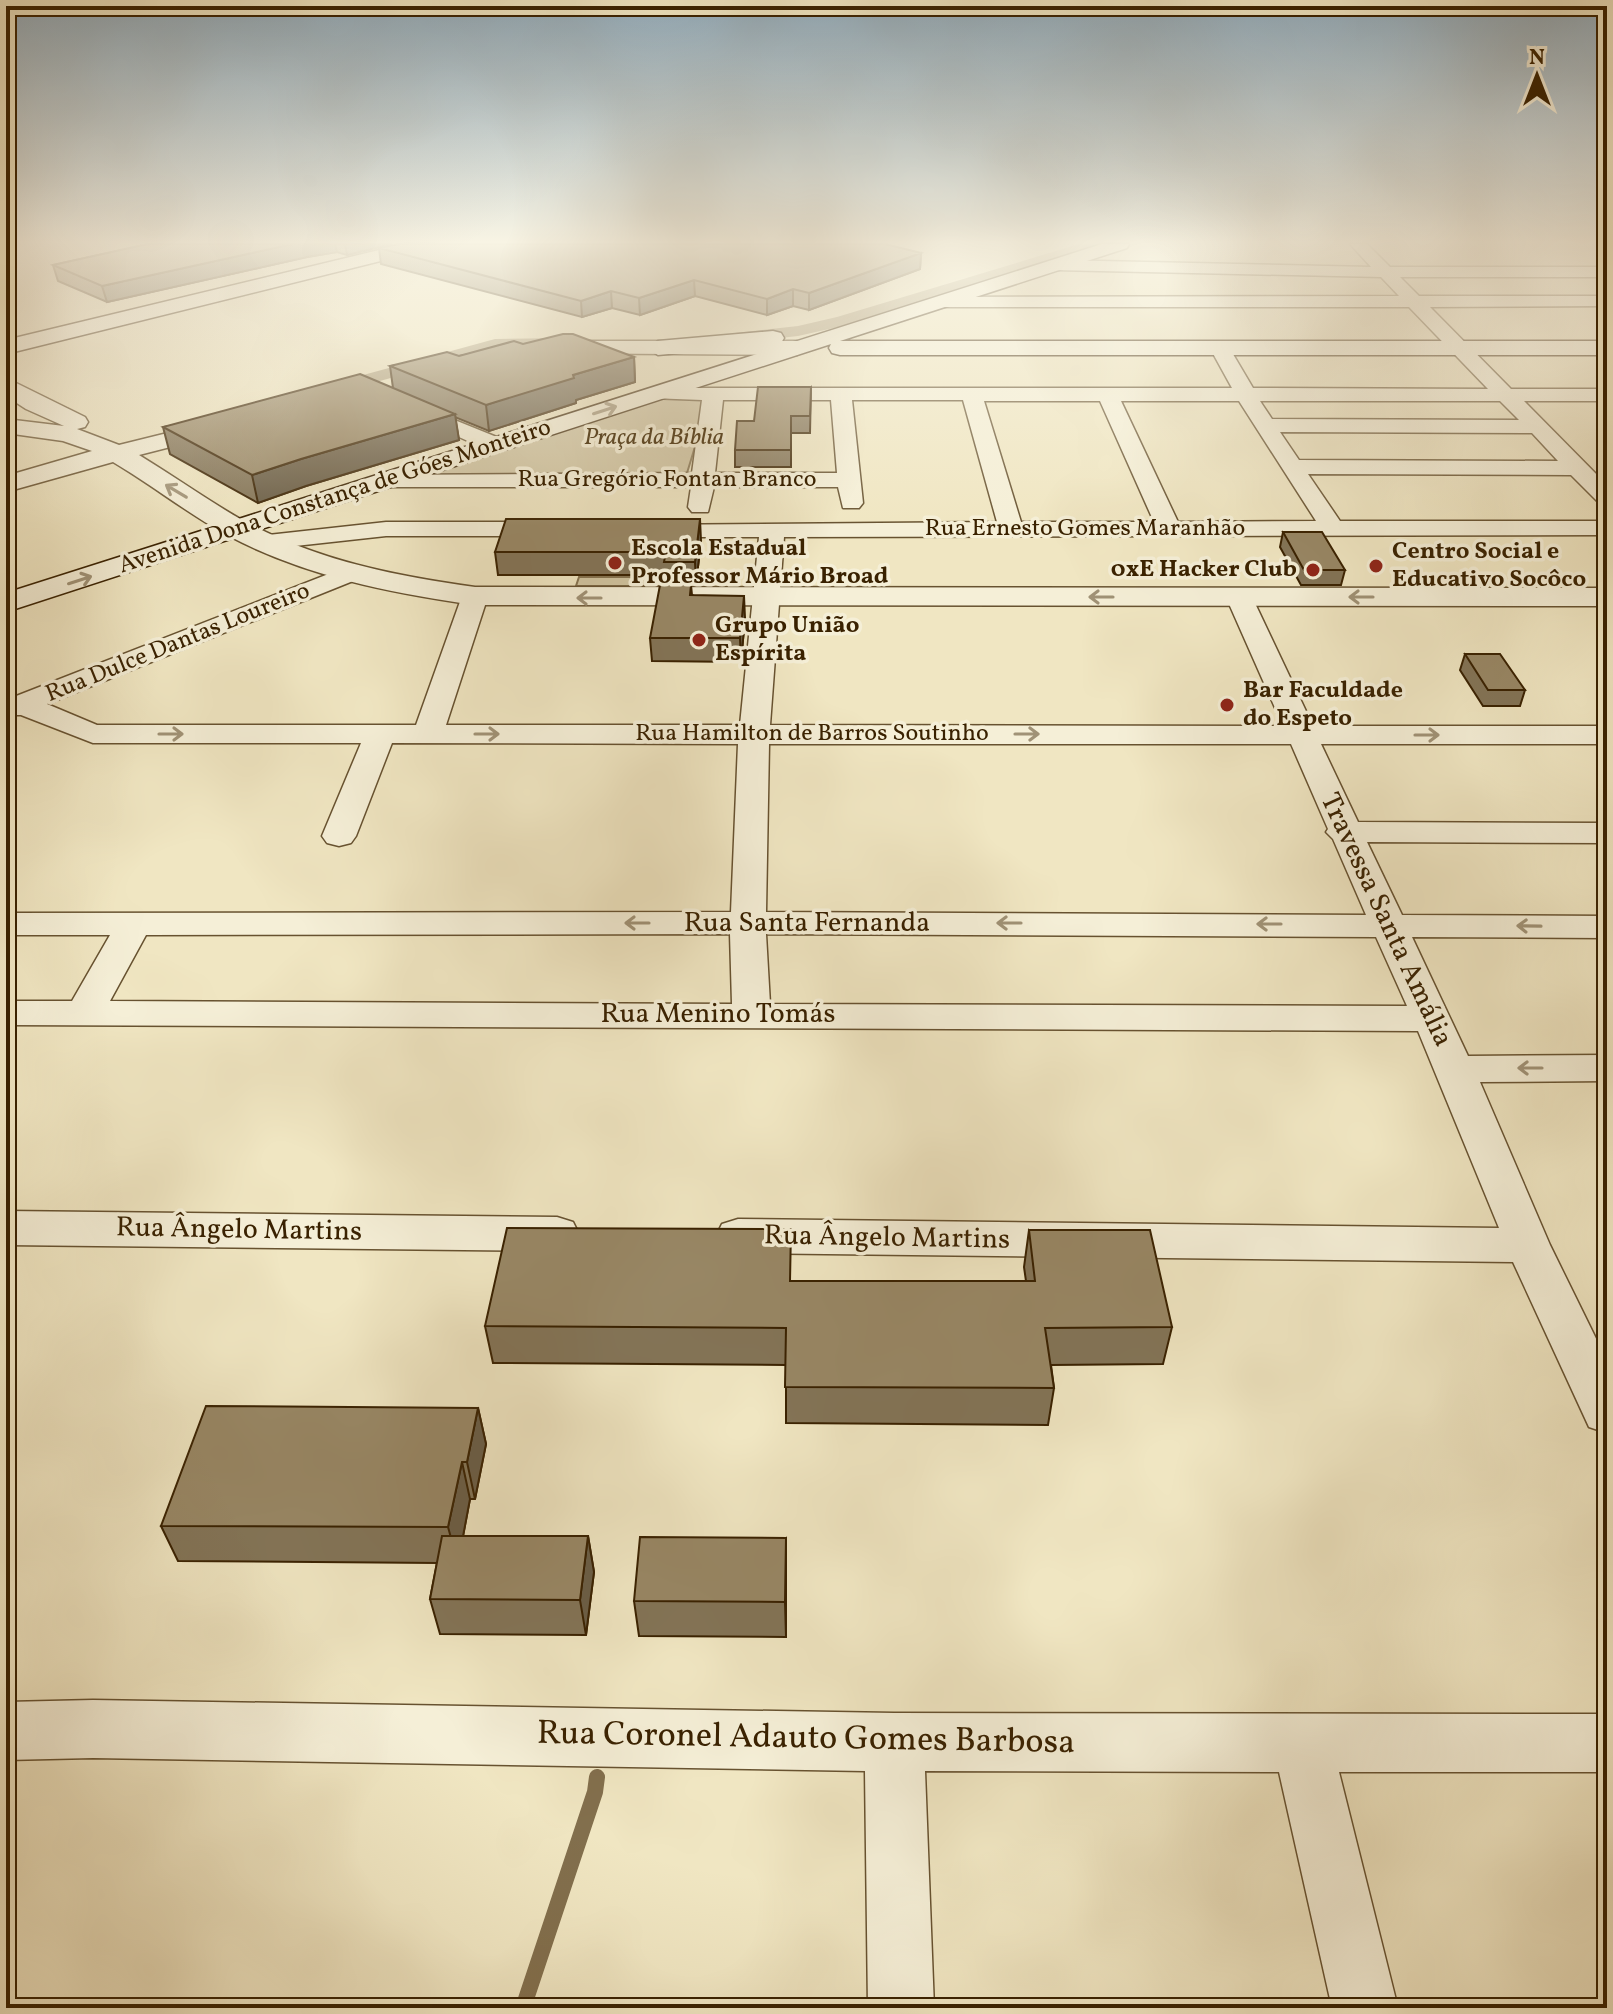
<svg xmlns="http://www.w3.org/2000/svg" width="1613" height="2014" font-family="Vollkorn,serif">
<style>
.green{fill:#d1c5a1;stroke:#857350;stroke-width:2}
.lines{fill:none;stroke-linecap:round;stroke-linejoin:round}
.stream{stroke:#826f4d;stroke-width:16}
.canal{fill:#b2a380;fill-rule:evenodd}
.minor-casing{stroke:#675230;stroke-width:3}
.tertiary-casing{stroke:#675230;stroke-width:3}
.secondary-casing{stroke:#392100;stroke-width:3}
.minor{fill:#f5efd7;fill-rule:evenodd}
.tertiary{fill:#f5efd7;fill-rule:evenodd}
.secondary{fill:#f5efd7;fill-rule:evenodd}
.wall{fill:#837457;stroke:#392100;stroke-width:2}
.shaded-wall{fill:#6a5e47;stroke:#392100;stroke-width:2}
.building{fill:#988765;stroke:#392100;stroke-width:2}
.oneway{stroke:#a09276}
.poi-dot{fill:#8f2418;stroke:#f5efd7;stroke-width:3}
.labels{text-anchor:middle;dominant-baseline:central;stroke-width:7;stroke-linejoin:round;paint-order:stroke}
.far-park-label{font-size:24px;font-style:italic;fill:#5f4a28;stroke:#f5efd7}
.far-street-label{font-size:24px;fill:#392100;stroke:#f5efd7}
.far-poi-label{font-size:24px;font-weight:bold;fill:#392100;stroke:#f5efd7;text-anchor:start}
.street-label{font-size:28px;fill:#392100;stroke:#f5efd7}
.near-street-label{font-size:34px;fill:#392100;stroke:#f5efd7}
</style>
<rect width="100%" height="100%" fill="#f0e6c2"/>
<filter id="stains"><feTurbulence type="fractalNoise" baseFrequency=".0025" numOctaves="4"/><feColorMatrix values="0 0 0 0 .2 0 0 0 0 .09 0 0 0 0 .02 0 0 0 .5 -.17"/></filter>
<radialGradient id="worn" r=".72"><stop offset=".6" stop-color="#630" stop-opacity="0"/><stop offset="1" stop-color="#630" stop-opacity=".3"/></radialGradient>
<!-- green -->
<path class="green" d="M676,388L711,394L687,473L387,480Z
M579,577H679L677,586H576Z"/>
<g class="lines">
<!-- stream -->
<path class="stream" d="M523,2008L595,1792L597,1777"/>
<!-- canal -->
<path class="canal" d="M1079,244H1100L847,325L798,336L735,343L727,338L735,333L798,326L837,317Z
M570,338L576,339L579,343L576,347L496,349L329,395L320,390L323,386L495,339Z"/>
<!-- minor casing -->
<g class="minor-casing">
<path id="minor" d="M1350,244H1367L1390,267H1607V277H1400L1419,296H1607V306L1430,307L1511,389H1607V401H1524L1607,485V505L1599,503L1571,475L1308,474L1340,521H1607V535L784,537L770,725L1283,726L1226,597L1230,591H1248L1252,597L1313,726H1607V744H1321L1358,822L1607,823V843L1367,842L1402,915L1607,916V938L1412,937L1468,1056L1607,1055V1081L1480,1082L1550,1245L1607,1361V1433L1589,1427L1513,1262L738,1253L722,1248L716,1236L722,1224L738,1219L1499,1228L1418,1031L6,1025V1001H72L110,935H6V913L731,912L738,744L392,743L356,836L351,843L339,846L327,843L322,836L361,743H93L21,715H6V700L349,566L358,569L362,574L358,579L47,704L97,725H416L462,596L466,590H484L488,596L446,725H740L759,537H650L641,535L638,530L641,525L997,522L963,400H852L863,503L859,508H843L838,487H714L708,512H692L688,507L691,487H387L379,485L375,480L379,475L692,473L702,400L650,398L647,394L657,388H1232L1210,348L1220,342L1227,344L1253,388L1488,389L1409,307H943L934,302L943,297L1399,296L1381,277L1054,270L1046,265L1054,260L1371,267ZM723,400H831L837,473H715ZM984,401H1100L1154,522H1021ZM1121,401H1239L1316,521L1178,522ZM1260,401H1500L1519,420L1272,419ZM1280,432L1532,433L1558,461L1299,460ZM769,744H1291L1328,829L1326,832L1333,839L1366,915L766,912ZM730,934L732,1004L110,1001L146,935ZM766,934L1376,937L1407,1006L770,1004Z
M410,402L504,440L507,445L504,450H488L403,412L400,408L403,404Z
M386,522H552L561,524L564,529L561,534L552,536H386L268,549L259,547L256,542L259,537L268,535Z
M6,1211L557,1217L573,1222L579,1234L573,1246L557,1251L6,1245Z
M93,1700L894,1713L1607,1714V1772H1339L1398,2008H1332L1279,1772L925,1771L934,2008H868L865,1771L93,1758L6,1760V1702Z"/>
</g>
<!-- tertiary casing -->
<g class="tertiary-casing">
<path id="tertiary" d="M551,341H797L808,348L797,355L543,353L540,348L543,343Z
M6,378L85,417L88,422L85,427L77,429L119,445L224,419L233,421L236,426L233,431L139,455C174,476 208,501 244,521C315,560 395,576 475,587L1607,588V606L475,605C390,593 304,576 227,535C187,513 152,485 113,462L6,492V476L92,451L63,441L6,433V419L64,426L26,409L6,396Z"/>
</g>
<!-- secondary casing -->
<g class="secondary-casing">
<path id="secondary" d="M404,244H435L433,248L6,354V340Z
M1102,244H1129L1127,248L840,341H1607V355H840L832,353L829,348L831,344L6,612V593Z
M773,331L781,333L784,338L781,343L658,355L647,348L658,341Z"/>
</g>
<!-- minor -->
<use href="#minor" class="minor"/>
<!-- tertiary -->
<use href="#tertiary" class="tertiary"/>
<!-- secondary -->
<use href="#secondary" class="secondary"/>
</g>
<!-- wall -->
<path class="wall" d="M148,244H392L347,255L337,252L307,257L107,302L58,281L53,265Z
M379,248L921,253L920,269L809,310L793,306L767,315L695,296L640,315L612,308L582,317L381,264Z
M523,344L634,357L635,382L576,400V403L489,431L455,417L459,440L306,486L258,503L170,454L163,427L393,388L390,366L459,356Z
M811,387L810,433H791V467H735V450L754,421Z
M1283,532L1345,570L1341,585H1301L1280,547Z
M701,541L696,584H666L665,575H498L495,552Z
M691,585L692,595L745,618L741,662L652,661L650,638Z
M1465,654L1525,690L1520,706H1483L1460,670Z
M1029,1230L1172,1327L1163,1364L1051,1365L1054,1388L1048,1425L786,1423V1365L493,1363L485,1326L791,1281H1026L1024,1267Z
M478,1408L486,1444L475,1499H470L463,1536H588L594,1572L586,1635L440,1634L430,1599L437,1563L178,1561L161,1526Z
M786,1538V1637L639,1636L634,1601Z"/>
<!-- shaded-wall -->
<path class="shaded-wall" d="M293,244H335L337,252L307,257L107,302L102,286Z
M345,244H392L347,255Z
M921,253L920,269L809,310V293Z
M694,280L695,296L640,315L639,298Z
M793,289V306L767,315V299Z
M611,291L612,308L582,317L581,301Z
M634,357L635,382L576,400V403L489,431L486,405L573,375Z
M455,414L459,440L306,486L258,503L252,475L301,459Z
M700,519L701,541L696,584L695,562Z
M744,596L745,618L741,662L740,638Z
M478,1408L486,1444L475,1499L467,1462Z
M462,1462L470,1499L458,1563L448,1527Z
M588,1536L594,1572L586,1635L580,1600Z
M786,1538V1637L785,1602Z"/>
<!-- building -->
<path class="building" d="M148,244H293L102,286L53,265Z
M399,244H885L921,253L809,293L793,289L767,299L694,280L639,298L611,291L581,301L379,248Z
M563,334H573L634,357L573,375L574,378L486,405L390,366L447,352L459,356L514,341L523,344Z
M360,374L455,414L301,459L252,475L163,427Z
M758,387H811L810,416H791V450H735L737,421H754Z
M506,519H700L695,562H664L666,552H495Z
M1283,532H1322L1345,570H1304Z
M660,585H691L690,595L744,596L740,638H650Z
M1465,654H1500L1525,690H1488Z
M507,1228L791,1229L790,1281H1035L1029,1230H1150L1172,1327L1045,1328L1054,1388L785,1387L786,1328L485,1326Z
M206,1406L478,1408L467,1462H462L448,1527L161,1526Z
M442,1536H588L580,1600L430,1599Z
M640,1537L786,1538L785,1602L634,1601Z"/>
<!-- one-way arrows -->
<defs><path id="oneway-shaft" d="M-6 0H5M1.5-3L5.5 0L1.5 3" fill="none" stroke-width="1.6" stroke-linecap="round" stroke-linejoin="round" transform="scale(2)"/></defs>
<g class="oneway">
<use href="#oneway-shaft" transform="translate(605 410) rotate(-18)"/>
<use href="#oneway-shaft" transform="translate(176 491) rotate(-149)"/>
<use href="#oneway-shaft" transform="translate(80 580) rotate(-18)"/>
<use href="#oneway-shaft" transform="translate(1101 597) rotate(180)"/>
<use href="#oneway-shaft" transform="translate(1361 597) rotate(-180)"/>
<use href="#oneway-shaft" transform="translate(589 598) rotate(180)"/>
<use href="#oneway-shaft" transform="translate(171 734)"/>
<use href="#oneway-shaft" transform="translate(487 734)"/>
<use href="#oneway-shaft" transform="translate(1027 734)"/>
<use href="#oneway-shaft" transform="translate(1427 735)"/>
<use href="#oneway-shaft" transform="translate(637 923) rotate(180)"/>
<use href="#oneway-shaft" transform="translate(1009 923) rotate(-180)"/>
<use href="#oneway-shaft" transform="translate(1269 924) rotate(-180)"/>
<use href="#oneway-shaft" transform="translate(1529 926) rotate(-179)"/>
<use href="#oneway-shaft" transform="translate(1530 1068) rotate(180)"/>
</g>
<!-- sky -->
<linearGradient id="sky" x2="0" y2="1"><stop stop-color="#92adbe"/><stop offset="0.46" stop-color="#f8f4e4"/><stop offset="1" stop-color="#f8f4e4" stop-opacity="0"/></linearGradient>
<rect width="1613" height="526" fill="url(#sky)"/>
<!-- markers -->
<g class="poi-dot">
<circle cx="615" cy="563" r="8"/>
<circle cx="1376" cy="566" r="8"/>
<circle cx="1313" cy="570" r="8"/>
<circle cx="699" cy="640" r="8"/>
<circle cx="1227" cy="705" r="8"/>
</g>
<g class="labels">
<!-- far-park labels -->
<g class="far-park-label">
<text x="654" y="438">Praça da Bíblia</text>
</g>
<!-- far-street labels -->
<g class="far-street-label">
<text x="667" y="480">Rua Gregório Fontan Branco</text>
<text transform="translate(335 497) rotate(-18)">Avenida Dona Constança de Góes Monteiro</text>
<text x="1085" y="529">Rua Ernesto Gomes Maranhão</text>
<text transform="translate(178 643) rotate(-22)">Rua Dulce Dantas Loureiro</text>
<text x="812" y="734">Rua Hamilton de Barros Soutinho</text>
</g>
<!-- far-poi labels -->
<g class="far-poi-label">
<text x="631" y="549">Escola Estadual<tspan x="631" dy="28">Professor Mário Broad</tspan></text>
<text x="1392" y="552">Centro Social e<tspan x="1392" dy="28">Educativo Socôco</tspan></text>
<text x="1297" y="570" text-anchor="end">0xE Hacker Club</text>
<text x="715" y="626">Grupo União<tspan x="715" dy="28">Espírita</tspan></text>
<text x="1243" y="691">Bar Faculdade<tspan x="1243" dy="28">do Espeto</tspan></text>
</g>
<!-- street labels -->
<g class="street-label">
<text transform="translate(1386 920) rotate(65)">Travessa Santa Amália</text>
<text x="807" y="923">Rua Santa Fernanda</text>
<text x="718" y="1014">Rua Menino Tomás</text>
<text transform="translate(239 1230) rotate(1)">Rua Ângelo Martins</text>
<text transform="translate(887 1238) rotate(1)">Rua Ângelo Martins</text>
</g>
<!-- near-street labels -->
<g class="near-street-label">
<text transform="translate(806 1739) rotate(1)">Rua Coronel Adauto Gomes Barbosa</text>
</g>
</g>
<!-- margin -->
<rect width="1613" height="2014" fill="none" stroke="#f0e6c2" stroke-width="32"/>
<rect x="8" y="8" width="1597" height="1998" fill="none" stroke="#392100" stroke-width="4"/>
<rect x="16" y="16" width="1581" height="1982" fill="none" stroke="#392100" stroke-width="2"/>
<!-- north arrow -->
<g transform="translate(1537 76)" stroke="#f5efd7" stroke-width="6" paint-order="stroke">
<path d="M0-6L14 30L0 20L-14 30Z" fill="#392100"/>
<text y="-12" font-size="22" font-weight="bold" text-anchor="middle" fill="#392100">N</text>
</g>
<rect width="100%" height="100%" filter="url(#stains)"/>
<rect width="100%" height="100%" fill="url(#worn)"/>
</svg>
